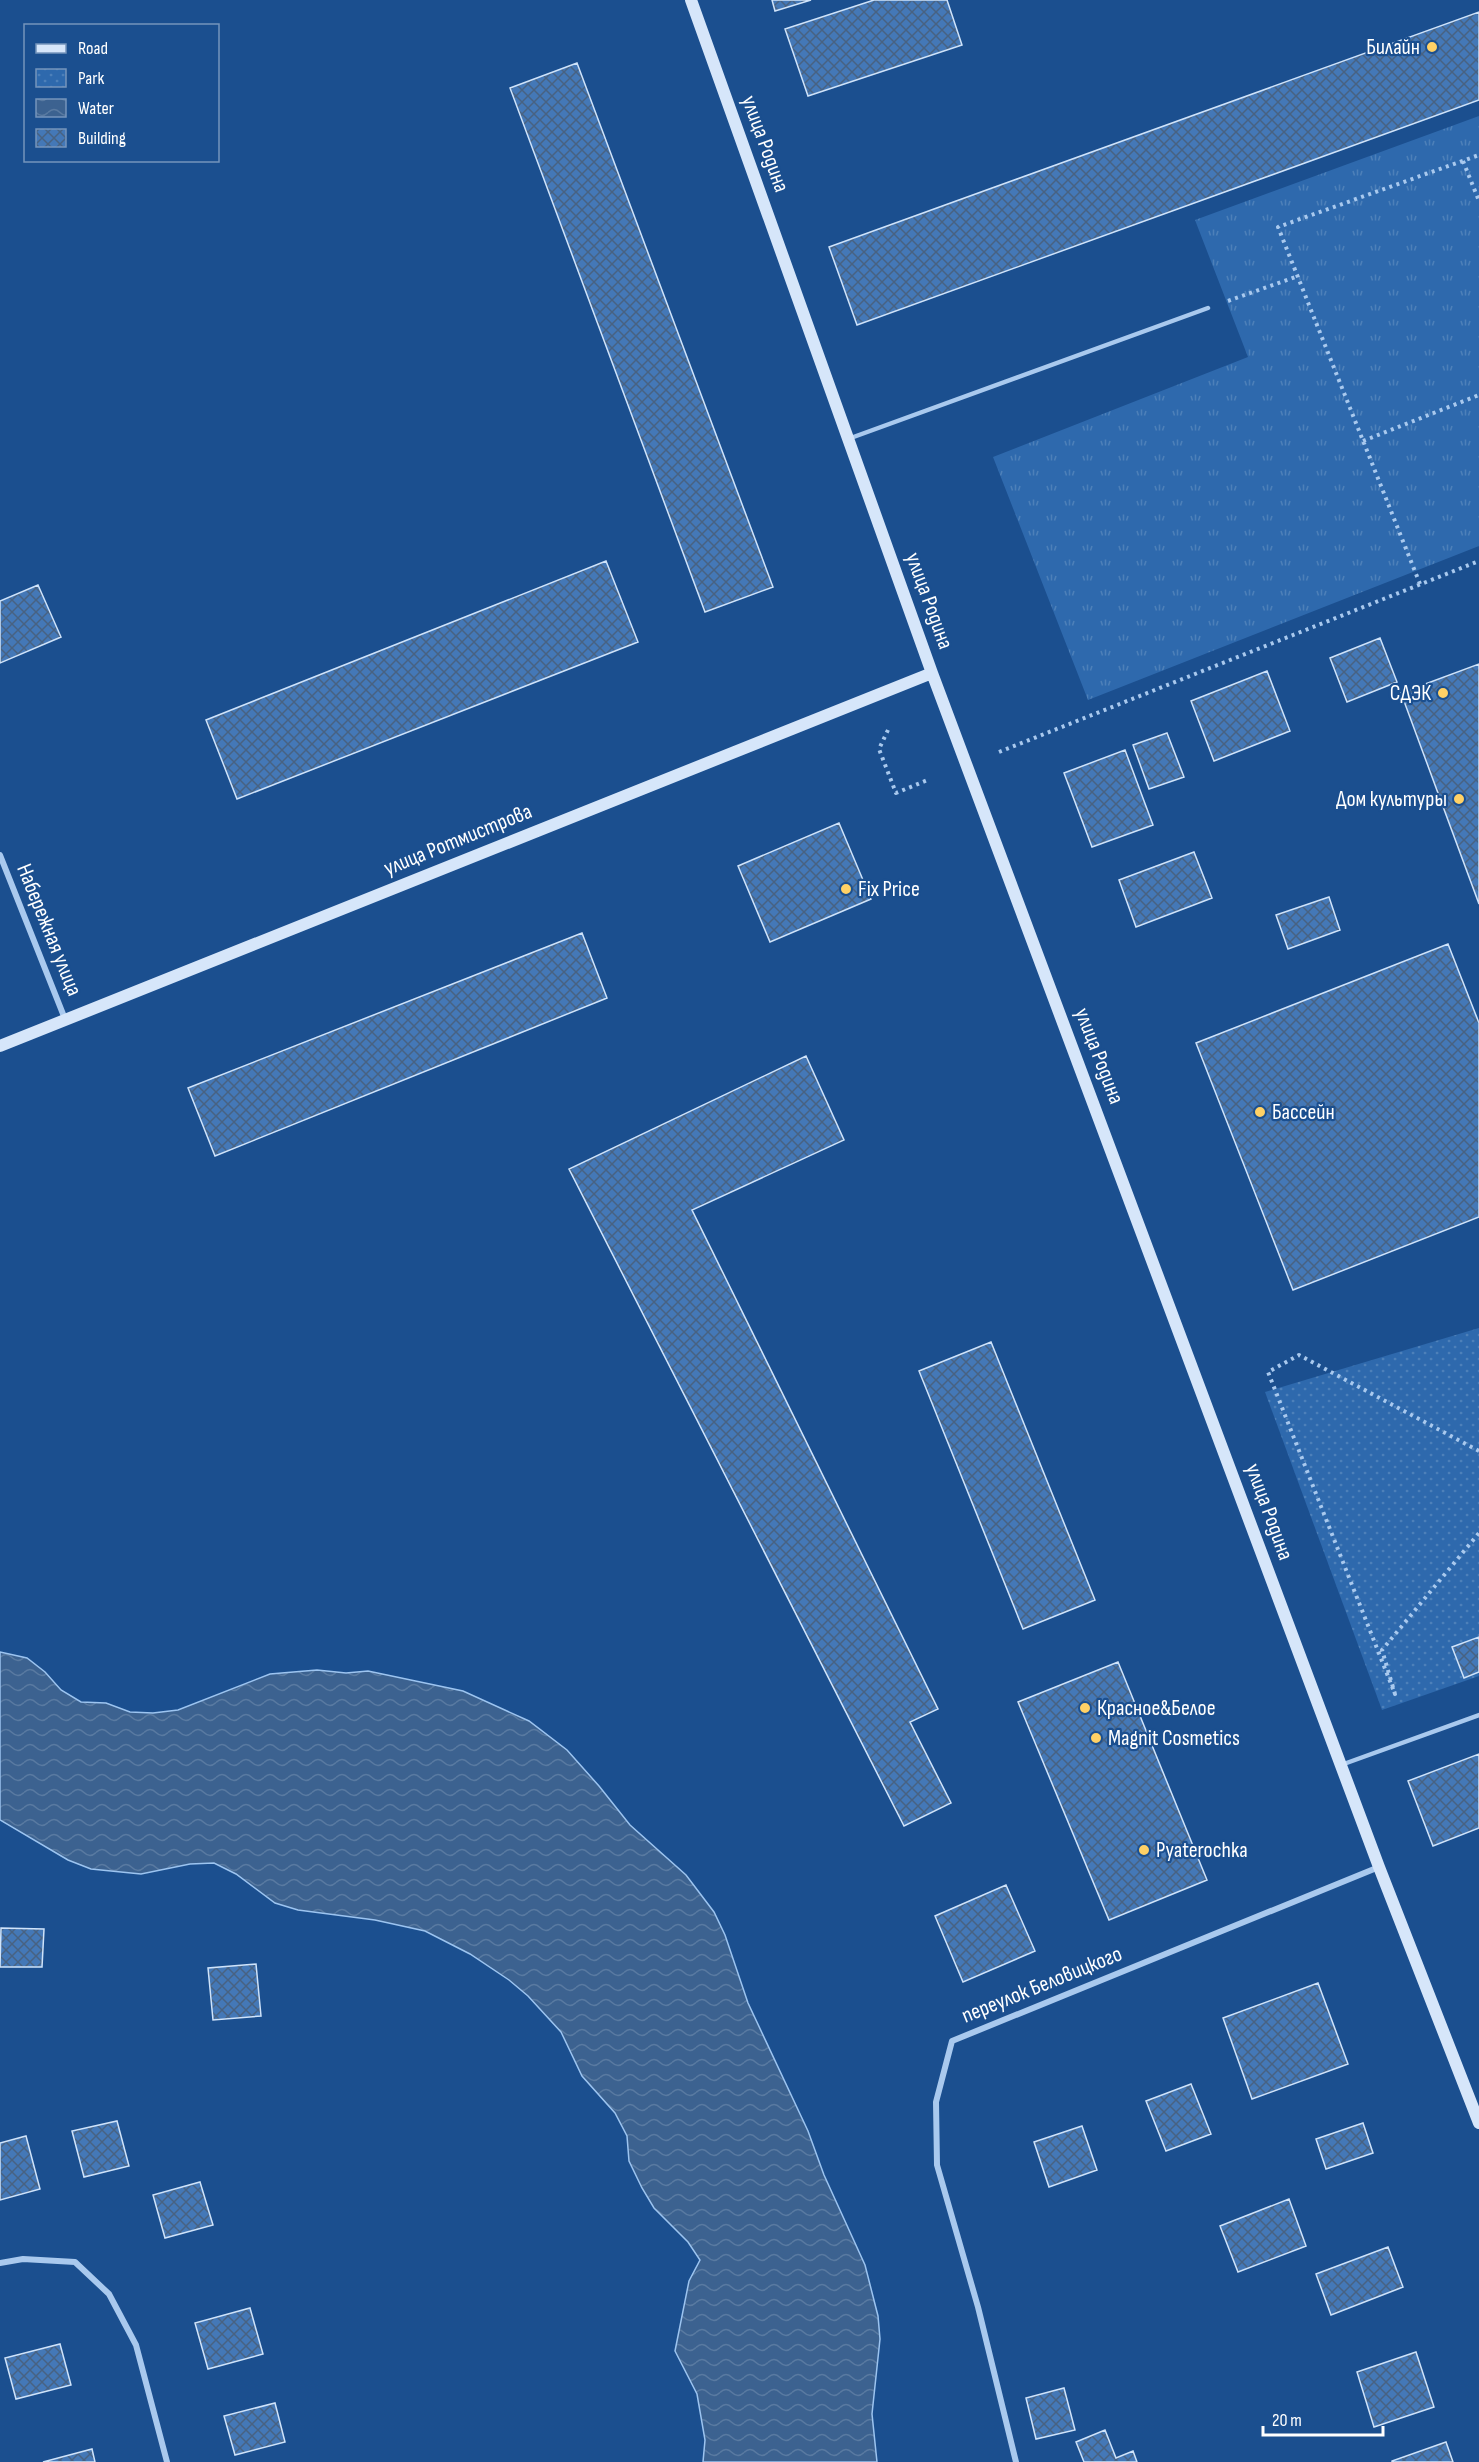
<svg xmlns="http://www.w3.org/2000/svg" width="1479" height="2462" font-family="'Sofia Sans Condensed',sans-serif">
<style>
.grass{fill:url(#grass-tufts)}
.park{fill:url(#park-dots)}
.water{fill:url(#water-waves);stroke:#9cc4f0;stroke-width:1.5}
.building{fill:url(#building-cross-hatch);stroke:#cfe3fa;stroke-width:1.5}
.lines{fill:none;stroke-linecap:round;stroke-linejoin:round}
.path{stroke:#a9c9ee;stroke-width:4;stroke-dasharray:3 4.5;stroke-linecap:butt}
.lane{stroke:#a9c9ee;stroke-width:4.5}
.street{stroke:#a9c9ee;stroke-width:6}
.secondary{stroke:#d6e6fa;stroke-width:12}
.poi-dot{fill:#ffd166;stroke:#1b4f8f;stroke-width:2}
.labels{text-anchor:middle;dominant-baseline:central;stroke-width:4.5;stroke-linejoin:round;paint-order:stroke}
.poi-label{font-size:22px;fill:#fff;stroke:#1b4f8f;text-anchor:start}
.street-label{font-size:22px;fill:#fff;stroke:#1b4f8f}
</style>
<defs>
<pattern id="grass-tufts" width="24" height="20" patternUnits="userSpaceOnUse" patternTransform="scale(1.5)"><rect width="24" height="20" fill="#2e69ad"/><path d="M3 7l-1-3M5 7V3M7 7l1-3M15 17l-1-3M17 17v-4M19 17l1-3" fill="none" stroke="#4d80b9"/></pattern>
<pattern id="park-dots" width="8" height="8" patternUnits="userSpaceOnUse" patternTransform="scale(1.5)"><rect width="8" height="8" fill="#2e69ad"/><path d="M2 2h.1M6 6h.1" fill="none" stroke="#4d80b9" stroke-width="1.8" stroke-linecap="round"/></pattern>
<pattern id="water-waves" width="16" height="10" patternUnits="userSpaceOnUse" patternTransform="scale(1.5)"><rect width="16" height="10" fill="#3c6290"/><path d="M0 5q4-4 8 0t8 0" fill="none" stroke="#597aa1"/></pattern>
<pattern id="building-cross-hatch" width="8" height="8" patternUnits="userSpaceOnUse" patternTransform="scale(1.5)"><rect width="8" height="8" fill="#4478b7"/><path d="M0 0l8 8M0 8l8-8" fill="none" stroke="#486282"/></pattern>
</defs>
<rect width="100%" height="100%" fill="#1b4f8f"/>
<!-- grass -->
<path class="grass" d="M1479,116V546L1088,700L993,457L1248,357L1195,220Z"/>
<!-- park -->
<path class="park" d="M1479,1328V1676L1382,1710L1265,1392Z"/>
<!-- water -->
<path class="water" d="M0,1652L27,1658L45,1672L61,1690L81,1702L106,1703L130,1712L153,1713L178,1710L270,1674L317,1670L346,1673L368,1671L463,1691L529,1721L567,1750L599,1786L630,1825L686,1875L714,1912L725,1935L748,2003L808,2131L824,2175L865,2265L878,2316L880,2339L872,2414L877,2462H703L705,2440L697,2394L675,2351L689,2281L700,2260L688,2242L654,2208L642,2188L629,2161L627,2136L615,2113L582,2076L561,2032L528,1996L509,1980L470,1954L425,1931L375,1920L298,1910L275,1903L236,1874L214,1863L190,1864L141,1874L91,1869L68,1860L0,1820Z"/>
<!-- building -->
<path class="building" d="M772,0H811L775,11Z
M874,0H947L962,45L808,96L785,29Z
M1479,12V100L857,325L829,247Z
M577,63L773,587L705,612L510,88Z
M606,561L638,642L237,799L206,720Z
M38,585L61,637L0,663V601Z
M1380,638L1397,682L1347,702L1330,658Z
M1479,664V904L1401,693Z
M1267,671L1290,731L1214,761L1191,701Z
M1167,733L1184,777L1149,789L1133,745Z
M1125,750L1153,825L1092,847L1064,773Z
M839,823L871,899L770,942L738,866Z
M1194,852L1212,898L1136,927L1119,880Z
M1329,897L1340,930L1288,949L1276,915Z
M582,933L607,998L215,1156L188,1088Z
M1448,944L1479,1023V1217L1293,1290L1196,1043Z
M806,1056L844,1140L692,1210L938,1709L910,1722L951,1803L904,1826L569,1169Z
M991,1342L1095,1600L1023,1629L919,1371Z
M1479,1637V1672L1464,1678L1452,1647Z
M1118,1662L1207,1880L1109,1920L1018,1702Z
M1479,1754V1828L1433,1846L1408,1781Z
M1006,1885L1035,1951L963,1982L935,1916Z
M1,1928L44,1929L42,1967H0Z
M256,1964L261,2016L213,2020L208,1968Z
M1318,1983L1348,2064L1252,2099L1223,2018Z
M1191,2084L1211,2134L1166,2151L1146,2101Z
M117,2121L129,2166L84,2177L72,2131Z
M1363,2123L1373,2153L1326,2169L1316,2139Z
M1082,2126L1097,2170L1049,2187L1034,2142Z
M26,2136L40,2189L0,2200V2143Z
M200,2182L213,2225L165,2238L153,2195Z
M1289,2199L1306,2246L1238,2272L1220,2226Z
M1388,2247L1403,2287L1331,2315L1316,2274Z
M250,2308L263,2354L208,2369L195,2323Z
M60,2344L71,2385L16,2399L5,2358Z
M1416,2352L1434,2407L1374,2427L1357,2372Z
M1064,2388L1075,2430L1036,2439L1026,2398Z
M275,2403L285,2442L235,2455L224,2416Z
M1105,2430L1116,2458L1133,2451L1137,2462H1084L1076,2442Z
M1446,2442L1453,2462H1392V2461Z
M92,2449L95,2462H43Z"/>
<g class="lines">
<!-- path -->
<path class="path" d="M1463,161L1479,201
M1228,301L1298,276
M1363,441L1479,395
M1420,584L1278,227L1479,155
M888,730L879,749L896,793L930,779
M999,752L1479,561
M1479,1451L1299,1355L1268,1372L1395,1694L1382,1650L1479,1533"/>
<!-- lane -->
<path class="lane" d="M848,439L1208,308
M1341,1765L1479,1715"/>
<!-- street -->
<path class="street" d="M0,855L65,1019
M0,2263L23,2259L75,2262L109,2294L136,2345L167,2462
M1016,2462L978,2307L937,2165L936,2102L952,2041L1379,1867"/>
<!-- secondary -->
<path class="secondary" d="M691,0L932,673L1379,1867L1479,2123
M0,1046L932,673"/>
</g>
<!-- markers -->
<g class="poi-dot">
<circle cx="1432" cy="47" r="6"/>
<circle cx="1443" cy="693" r="6"/>
<circle cx="1459" cy="799" r="6"/>
<circle cx="846" cy="889" r="6"/>
<circle cx="1260" cy="1112" r="6"/>
<circle cx="1085" cy="1708" r="6"/>
<circle cx="1096" cy="1738" r="6"/>
<circle cx="1144" cy="1850" r="6"/>
</g>
<g class="labels">
<!-- poi labels -->
<g class="poi-label">
<text x="1420" y="47" text-anchor="end">Билайн</text>
<text x="1431" y="693" text-anchor="end">СДЭК</text>
<text x="1447" y="799" text-anchor="end">Дом культуры</text>
<text x="858" y="889">Fix Price</text>
<text x="1272" y="1112">Бассейн</text>
<text x="1097" y="1708">Красное&amp;Белое</text>
<text x="1108" y="1738">Magnit Cosmetics</text>
<text x="1156" y="1850">Pyaterochka</text>
</g>
<!-- street labels -->
<g class="street-label">
<text transform="translate(765 144) rotate(70)">улица Родина</text>
<text transform="translate(929 601) rotate(70)">улица Родина</text>
<text transform="translate(458 840) rotate(-22)">улица Ротмистрова</text>
<text transform="translate(49 930) rotate(68)">Набережная улица</text>
<text transform="translate(1099 1056) rotate(69)">улица Родина</text>
<text transform="translate(1269 1512) rotate(70)">улица Родина</text>
<text transform="translate(1042 1985) rotate(-22)">переулок Беловицкого</text>
</g>
</g>
<!-- legend -->
<rect x="24" y="24" width="195" height="138" fill="#1b4f8f" stroke="#7695bc" stroke-width="1.5"/>
<rect x="36" y="44" width="30" height="9" fill="#d6e6fa" stroke="#7695bc" stroke-width="1.5"/>
<text x="78" y="54" font-size="18" fill="#ffffff">Road</text>
<rect x="36" y="69" width="30" height="18" fill="url(#park-dots)" stroke="#7695bc" stroke-width="1.5"/>
<text x="78" y="84" font-size="18" fill="#ffffff">Park</text>
<rect x="36" y="99" width="30" height="18" fill="url(#water-waves)" stroke="#7695bc" stroke-width="1.5"/>
<text x="78" y="114" font-size="18" fill="#ffffff">Water</text>
<rect x="36" y="129" width="30" height="18" fill="url(#building-cross-hatch)" stroke="#7695bc" stroke-width="1.5"/>
<text x="78" y="144" font-size="18" fill="#ffffff">Building</text>
<!-- scale -->
<path d="M1263 2426v9h120v-9" fill="none" stroke="#ffffff" stroke-width="3"/>
<text x="1272" y="2426" font-size="18" fill="#ffffff" stroke="#1b4f8f" stroke-width="4.5" paint-order="stroke">20 m</text>
</svg>
